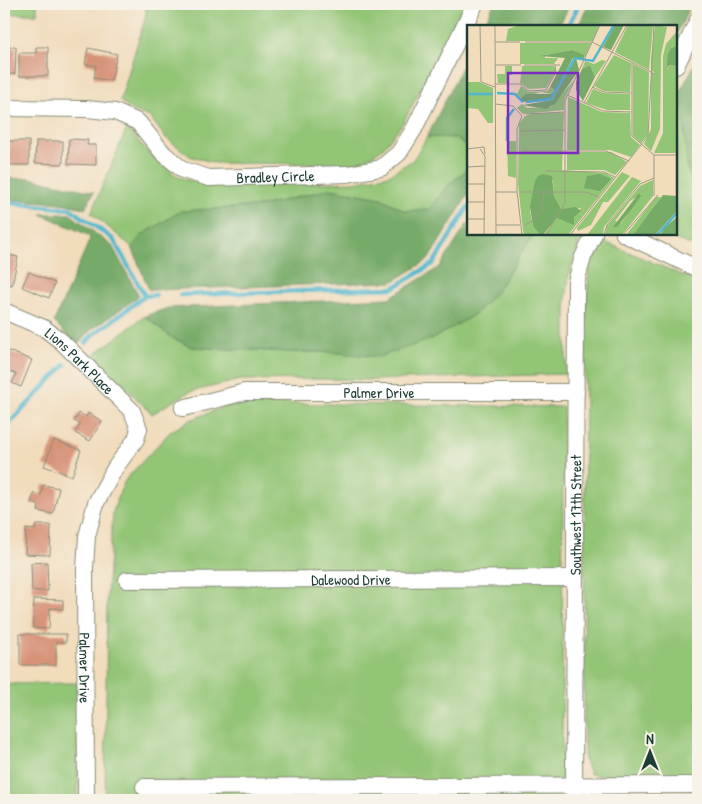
<svg xmlns="http://www.w3.org/2000/svg" width="702" height="804" font-family="'Patrick Hand',sans-serif">
<style>
.green{fill:#93c576;stroke:#598155}
.forest{fill:#76aa67;stroke:#4a744e}
.lines{fill:none;stroke-linecap:round;stroke-linejoin:round}
.stream{stroke:#51b7cf;stroke-width:4.5}
.building{fill:#d79378}
.minor-casing{stroke:#888c78;stroke-width:18}
.minor{stroke:#fff;stroke-width:16}
.labels{text-anchor:middle;dominant-baseline:central;stroke-width:4.5;stroke-linejoin:round;paint-order:stroke}
.street-label{font-size:15px;fill:#1f3d34;stroke:#f7f3e8}
.inset-river{fill:none;stroke:#51b7cf;stroke-width:2.5}
.inset-road{fill:none;stroke:#9d9c86;stroke-width:1}
.view{fill:#7b2cbf;fill-opacity:0.15;stroke:#7b2cbf;stroke-width:2.5}
.inset-edge{fill:none;stroke:#1f3d34;stroke-width:2.5}
</style>
<rect width="100%" height="100%" fill="#f7f3e8"/>
<filter id="ink" filterUnits="userSpaceOnUse"><feTurbulence type="fractalNoise" baseFrequency=".02" numOctaves="2"/><feDisplacementMap in="SourceGraphic" scale="10" xChannelSelector="R" yChannelSelector="G"/><feConvolveMatrix kernelMatrix="1 2 1 2 8 2 1 2 1" color-interpolation-filters="sRGB"/></filter>
<filter id="wash" filterUnits="userSpaceOnUse"><feTurbulence type="fractalNoise" baseFrequency=".0096" numOctaves="4" result="noise"/><feDisplacementMap in="SourceGraphic" scale="20" xChannelSelector="R" yChannelSelector="G"/><feGaussianBlur stdDeviation="1.12" result="paint"/><feColorMatrix in="noise" values="0 0 0 0 0 0 0 0 0 0 0 0 0 0 0 0 0 1.4 0 .05"/><feComposite in="paint" operator="in"/></filter>
<g filter="url(#wash)">
<rect width="100%" height="100%" fill="#f1dcbc"/>
<!-- green -->
<path class="green" d="M4,4H37V14H4Z
M146,4H465L403,123L383,148L367,159L351,164L215,163L190,156L165,137L150,117L131,110L120,101L146,15Z
M682,88L687,169L698,193V248L662,234H676V99Z
M127,128L148,152L178,177L210,186L354,182L389,175L413,160L427,137L456,138L468,148V169L448,185L429,209L405,211L381,198L330,189L261,206L185,211L142,235L132,247L91,213Z
M534,234H581L569,275L566,300V374L370,380L320,379L241,380L189,392L152,414L93,355L145,316L171,337L191,347L290,352H328L526,243Z
M605,242L698,282V775L604,776L590,774L584,759L585,334L589,268Z
M258,403L563,407L562,800H105L107,597L113,512L118,496L126,479L170,432L190,420L227,406Z
M77,683L78,800H4V684Z
M598,792L698,793V800H590Z"/>
<!-- forest -->
<path class="forest" d="M494,4H570L559,26H483Z
M589,4H691L676,36V26H578Z
M468,55V148L456,138L427,137Z
M698,58V193L687,169L682,88Z
M468,169V195L428,260L392,282L149,290L132,247L142,235L181,211L261,206L330,189L381,198L405,211L429,209L448,185Z
M29,178L94,192L85,208L60,203L4,199V179Z
M41,214H70L112,246L139,296L91,330L77,345L54,322L90,239L88,235Z
M468,223V234H534L496,292L474,315L432,339L379,357L328,352H290L191,347L171,337L145,316L168,308L389,298L440,267Z"/>
<g class="lines">
<!-- stream -->
<path class="stream" d="M568,26L579,4
M4,202L71,209L113,239L145,296
M180,295L393,288L433,264L468,207
M86,343L93,335L145,296L156,295
M4,429L65,365"/>
</g>
<g id="blocks">
<!-- building -->
<path class="building" d="M4,47H16L15,74H4Z
M36,47H48V76H19V53H36Z
M88,48L117,54L111,81L94,78L96,66L85,64Z
M69,139L88,140L87,145H96V165L68,164Z
M4,141H29V165H4Z
M36,141H63V164L35,163Z
M4,254L18,257L12,285L4,283Z
M29,272L55,283L49,298L22,287Z
M6,350L32,360L21,387L12,383L16,374L4,369V355Z
M79,413L86,417L88,413L102,421L90,441L75,433L80,424L74,421Z
M54,440L81,450L72,476L44,466Z
M43,485L59,488L53,514L38,511L39,505L31,503L34,493L41,495Z
M36,525H51L50,555L25,554L26,529L35,530Z
M47,562L48,591H32L31,563Z
M34,599L63,600V609L50,608L49,629L33,628Z
M20,634H66V642H56V665H20Z"/>
</g>
</g>
<g filter="url(#ink)">
<use href="#blocks" fill-opacity="0" stroke="#888c78" stroke-width="1"/>
<g class="lines">
<!-- minor casing -->
<g class="minor-casing">
<g id="minor">
<path d="M676,66L698,20"/>
<path id="s1" d="M4,108L87,109L115,112L138,122L163,153L183,170L209,178L348,174L381,168L399,153L414,129L475,4"/>
<path d="M624,234L698,269"/>
<path id="s2" d="M4,311L44,328L61,341L132,411L139,429L136,439L115,468L96,503L87,536L85,568L86,800"/>
<path id="s3" d="M183,408L245,392H576"/>
<path id="s4" d="M127,580L574,578"/>
<path d="M144,787L698,785"/>
<path id="s5" d="M574,800L576,282L583,257L594,234"/>
</g>
</g>
<!-- minor -->
<use href="#minor" class="minor"/>
</g>
</g>
<g class="labels">
<!-- street labels -->
<g class="street-label">
<text stroke="none"><textPath href="#s1" startOffset="296">Bradley Circle</textPath></text>
<text stroke="none"><textPath href="#s2" startOffset="92">Lions Park Place</textPath></text>
<text stroke="none"><textPath href="#s3" startOffset="198">Palmer Drive</textPath></text>
<text stroke="none"><textPath href="#s5" startOffset="285">Southwest 17th Street</textPath></text>
<text stroke="none"><textPath href="#s4" startOffset="224">Dalewood Drive</textPath></text>
<text stroke="none"><textPath href="#s2" startOffset="436">Palmer Drive</textPath></text>
</g>
</g>
<!-- overview -->
<g transform="translate(467 25)">
<rect width="210" height="210" fill="#f1dcbc"/>
<path d="M53,0H132L126,16H39L41,4ZM161,0H186L182,45L148,27ZM188,0L200,2L194,30L193,104L184,126L177,119L184,104V48H188L184,45V34ZM210,6V21L204,23L199,42L200,45L202,40L210,41V128H187L196,108V31L199,19ZM53,18H124L118,32L105,25L78,30V33H91L87,39H53ZM147,30L164,38L163,67L137,66L127,61ZM135,35L139,36L128,52L123,40L115,44L118,36L127,39ZM166,39L182,47L181,110L174,118L166,111ZM38,41H45V50H40V58H31L30,49H38ZM55,41H87L89,46L79,63L62,64L53,58ZM107,55L98,73L97,85L56,89L50,83L55,79L60,83L84,82ZM0,57H12L26,63V98H21L11,84L0,83ZM54,61L62,67L80,66L83,62L88,65L84,69L74,67L54,73L50,69ZM126,64L137,68L163,69V85H140L119,78ZM101,72L135,87L163,88L164,112L173,120L164,132L143,125H100ZM67,88H97L95,145L138,148L147,153L101,210H77L90,193L107,192L114,183L94,184L87,171L86,155L71,151L63,186L66,201L73,210H57L56,205L51,159L52,99L58,91ZM40,116H49V153L41,151ZM100,127H144L160,137L148,150L137,145H100ZM155,147L163,151L141,177H136L124,200L111,206L110,203ZM165,152L174,156L137,202L136,210H120ZM186,155V171L155,210H138L140,201L173,161ZM174,169L154,198L148,196L163,176ZM189,172H194L184,188L166,210H159Z" fill="#93c576" fill-rule="evenodd"/>
<path d="M148,0H157L144,25L136,22ZM210,21V41L202,40L199,45L201,29L204,23ZM105,25L117,30V34L106,33L84,74L56,77L54,73L59,69H84L88,65L83,62L98,33L73,31ZM109,33L112,45L88,79L79,84L56,80L85,75ZM123,40L128,52L116,76L109,65V57L115,44ZM76,149L85,151L87,171L94,184L109,182L114,186L107,192V200L90,193L76,210H73L66,201L63,182L68,156L71,151ZM133,149L144,154L133,166L117,163L120,151ZM172,168L174,171L167,181L150,202H146ZM196,170L210,171V186L188,210H166ZM210,192V210H193L197,203Z" fill="#76aa67"/>
<path class="inset-river" d="M30,68L48,69L56,77M0,69H26M59,77L84,74L108,33L126,36L147,0M40,116V93L47,84M190,210L210,188"/>
<path class="inset-road" d="M13,0L14,57L28,62M28,0L29,210M28,17H53M58,17H125L188,49M165,37V111L187,130V171M28,40H54M57,40H93M28,59H53L62,66L79,65L89,47L88,40M125,62L137,67L164,68M100,70L136,86L164,87M117,78L160,0M28,79L46,81L55,91L50,104V166L55,210M59,89L98,87M54,106L98,105M0,124L17,122L18,129M13,124L18,131L17,210M55,126H139L162,136M187,130H210M0,142L18,141M78,146L137,147L148,152M0,159H18M29,167H50M54,167H119L132,172M0,177H18M0,194H18M29,200H53M58,200L67,195L75,183L77,167M79,210L98,178V76L133,0M103,210L181,111L187,0M137,210L140,200L173,159L187,153M156,210L191,170"/>
<path class="view" d="M41,48H111V128H41Z"/>
<rect width="210" height="210" class="inset-edge"/>
</g>
<!-- margin -->
<rect width="702" height="804" fill="none" stroke="#f7f3e8" stroke-width="20"/>
<!-- north arrow -->
<g transform="translate(650 752)" stroke="#f7f3e8" stroke-width="4" paint-order="stroke">
<path d="M0-4L9 19L0 12L-9 19Z" fill="#1f3d34"/>
<text y="-8" font-size="14" font-weight="bold" text-anchor="middle" fill="#1f3d34">N</text>
</g>
</svg>
